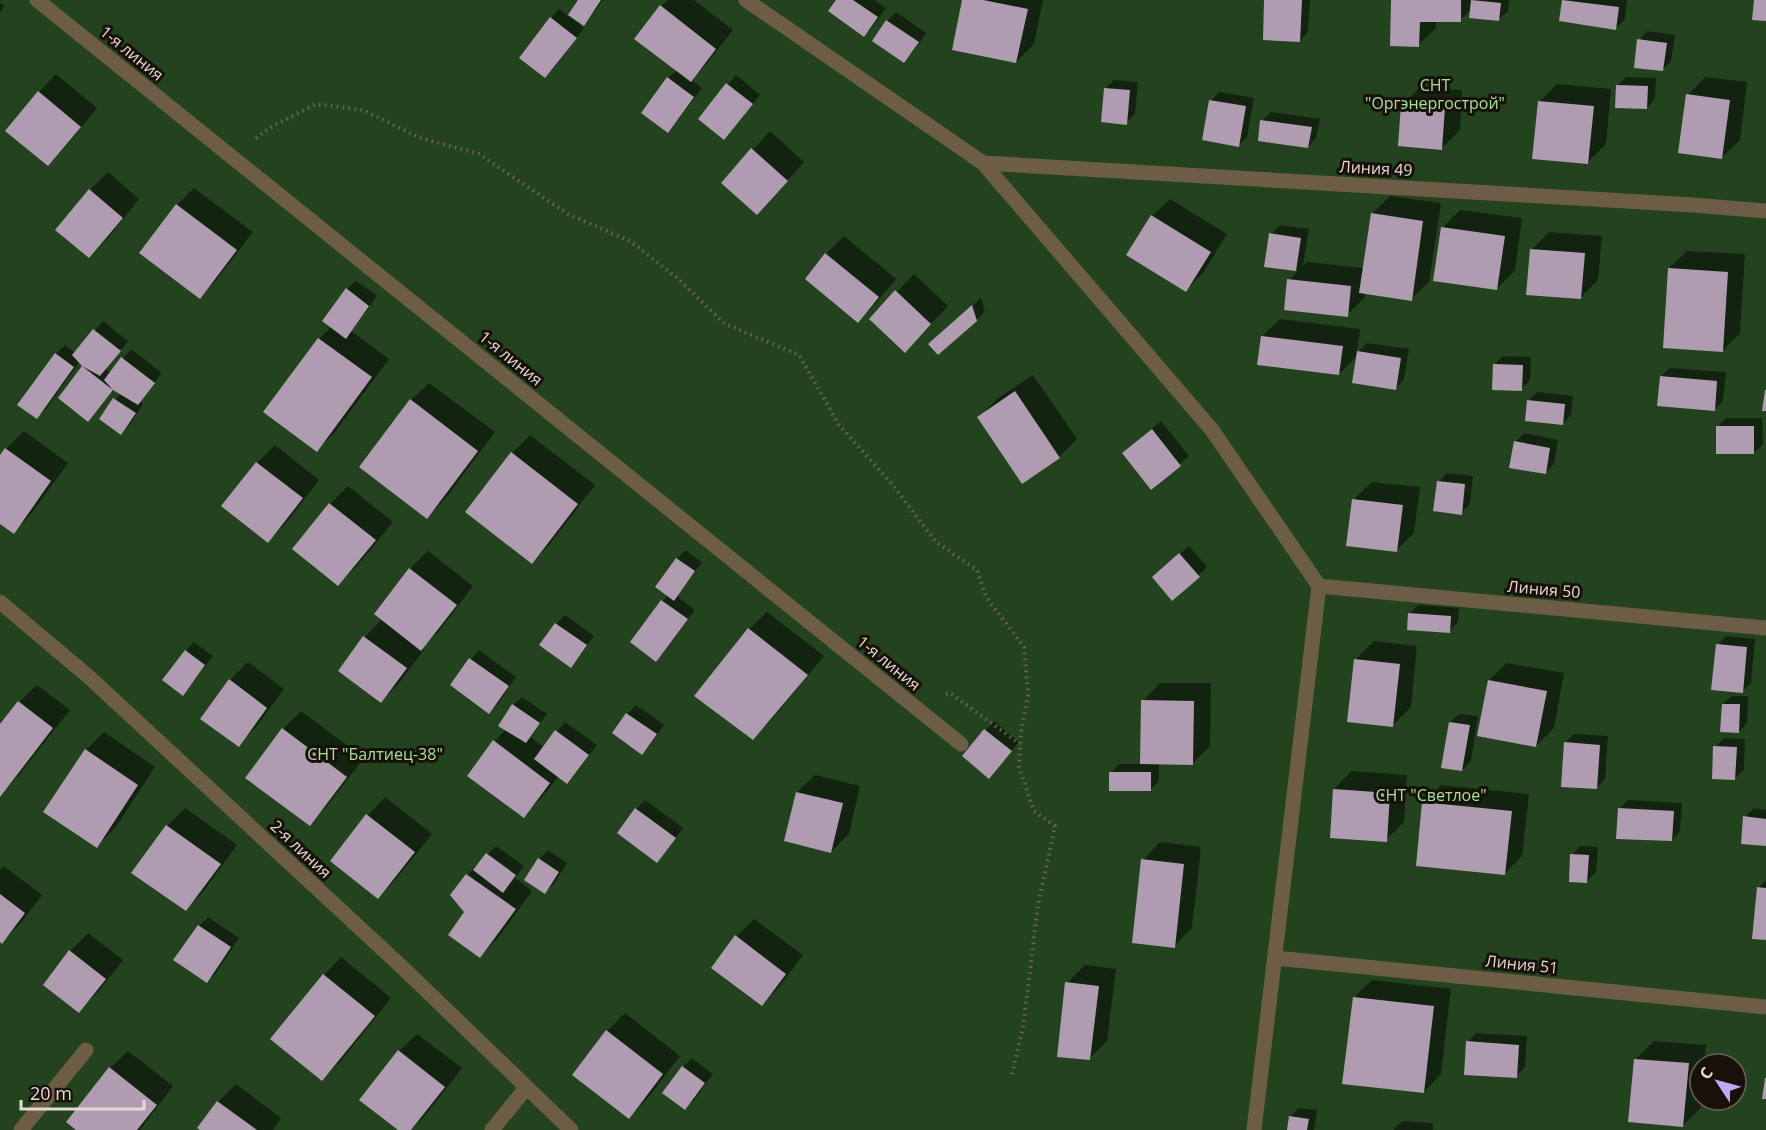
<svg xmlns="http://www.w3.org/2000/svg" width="1766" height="1130" font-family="'Open Sans',sans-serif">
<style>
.green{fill:#23431e;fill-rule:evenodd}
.shadow{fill:#0007}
.building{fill:#af9cb0}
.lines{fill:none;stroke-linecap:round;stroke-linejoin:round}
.path{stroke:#716255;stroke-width:4;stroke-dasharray:1.5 4.5;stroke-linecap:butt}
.minor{stroke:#6d5d47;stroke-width:15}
.labels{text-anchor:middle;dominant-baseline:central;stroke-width:6;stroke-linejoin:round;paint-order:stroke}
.street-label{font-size:16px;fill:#e5dad1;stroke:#18100a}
.park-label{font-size:16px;fill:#a3e198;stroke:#18100a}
</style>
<rect width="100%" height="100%" fill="#362516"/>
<!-- green -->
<path class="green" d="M0,0H1766V1130H0ZM1700,1064H1736V1100H1700Z"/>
<!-- shadow -->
<path class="shadow" d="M580,0H603L592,15L584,24L573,16L571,18L584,28L554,68L545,76L551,18L559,9L569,17Z
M668,0H694L733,30L708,62L691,80L702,88L676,122L668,131V78L677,70L661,6Z
M838,0H874L886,8L873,26L864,35Z
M964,0H1043L1034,44L1016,62Z
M1266,0H1310L1308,32L1300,41Z
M1392,0H1509L1508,11L1499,19L1472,9L1460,20H1436V28L1418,45Z
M1564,0H1627L1625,19L1616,28Z
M0,3L5,6L0,12Z
M896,12L926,33L913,52L904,61L887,21Z
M1647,31L1675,35L1671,61L1662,70L1639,40Z
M56,74L97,108L65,147L48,164L39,92Z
M736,75L760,95L724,138L700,119Z
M1626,77L1656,78L1655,99L1647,108L1617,86Z
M1705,77L1747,82L1740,140L1722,157L1688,95Z
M1114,80L1138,82L1135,114L1126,123L1106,88Z
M1557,84L1611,89L1606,144L1588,162L1539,102Z
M1420,87L1462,90L1460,130L1442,148L1403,105Z
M1219,92L1254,98L1247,137L1239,145L1211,101Z
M1271,112L1320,119L1316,138L1308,147L1262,121Z
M770,131L804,162L774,195L723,183Z
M108,172L139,199L107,239L89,256L57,230L90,190Z
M194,188L253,232L217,279L200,297L177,205Z
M1390,196L1441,203L1429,282L1411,299L1366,292L1365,297L1347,315L1289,280L1299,270L1266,265L1271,234L1280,225L1309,229L1303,266L1307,262L1364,268L1372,214Z
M1170,199L1227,234L1203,273L1186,290L1152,216Z
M1460,210L1522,218L1515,271L1497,288L1442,228Z
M1549,232L1602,236L1598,280L1580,298L1531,250Z
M844,236L896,279L876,303L858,321L807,279L826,254Z
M1687,251L1745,254L1740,333L1723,350L1669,268Z
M914,274L948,306L922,333L871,319Z
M356,281L377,296L351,331L389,359L335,432L317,450L265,412L319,339L332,326L347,289Z
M981,298L985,311L976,320L939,335Z
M1280,319L1360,329L1357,353L1367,343L1409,349L1404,379L1396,388L1358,355L1339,374L1262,336Z
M103,321L128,341L106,369L111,373L131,349L162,373L139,401L143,404L130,424L121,433L101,419L121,393L114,389L88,420L60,398L84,366L80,361L46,409L37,417L56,354L65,345L75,353Z
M1503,356L1531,357L1530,380L1521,389L1494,365Z
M1670,368L1726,372L1723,401L1714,410L1661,376Z
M1033,375L1077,439L1059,457L979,417L997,399Z
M429,383L495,432L445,499L427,517L411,400Z
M1537,392L1573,396L1571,415L1562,424L1529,400Z
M1726,418H1762L1763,444L1754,453L1717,427Z
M1161,421L1189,456L1151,488L1124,453Z
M24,431L68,463L31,514L14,532L0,522V458L6,449Z
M1524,433L1558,440L1554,464L1545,473L1515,442Z
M530,435L595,485L550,544L532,562L467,512L512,453Z
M275,445L319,480L286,523L268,541L257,463Z
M1447,473L1473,476L1470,504L1461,513L1439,482Z
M1372,482L1420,487L1414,533L1396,551L1354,499Z
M348,486L393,522L356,567L338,584L294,549L330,504Z
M1189,546L1207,567L1198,576L1163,569Z
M685,550L702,562L677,596L695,610L664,651L656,660L632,642L668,595L677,559Z
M428,551L473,586L439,631L421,648L424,650L398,684L381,701L340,671L365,637L382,619L376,614L410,569Z
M1418,605L1459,608L1458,622L1449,631L1409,614Z
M767,612L824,656L771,720L753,738L749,629Z
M565,615L594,636L579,657L570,666L556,624Z
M1726,636L1755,639L1751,683L1742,692L1718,645Z
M1374,641L1417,646L1411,707L1393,725L1356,659Z
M194,642L213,656L191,685L183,694L164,679L186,651Z
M479,650L516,677L498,704L489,712L471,659Z
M248,662L284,689L256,727L238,745L230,680Z
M1507,663L1564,673L1554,728L1536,746L1489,680Z
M1160,683H1211L1210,746L1192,764L1159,763V781L1150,790L1111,773L1119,764H1142L1143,701Z
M37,685L70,710L18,776L1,794L0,727L19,702Z
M1732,696H1748L1747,723L1739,732L1723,704Z
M522,697L547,714L530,737L544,747L565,722L597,745L576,773L567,782L559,776L541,798L524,816L495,741L506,729L513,705Z
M636,705L664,725L651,744L642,753L627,714Z
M301,711L364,758L327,806L310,824L283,729Z
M1459,714L1478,716L1471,761L1462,770L1450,722Z
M994,721L1019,742L989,777L964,756Z
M104,732L155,767L115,828L97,846L86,750Z
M1574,734L1608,736L1605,779L1597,787L1565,743Z
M1724,738L1745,739L1744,770L1735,778L1715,747Z
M1352,771L1407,775L1404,822L1386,840L1334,789Z
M815,775L860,786L849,834L831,852L797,792Z
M1441,785L1529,794L1522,856L1504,874L1424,803Z
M385,797L432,834L396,879L378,897L332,861L368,815Z
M645,800L683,828L665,852L619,833L636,809Z
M1628,800L1682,803L1680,831L1672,840L1619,809Z
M185,808L237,845L203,892L186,909L133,872L167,826Z
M1754,808L1766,810V845L1745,817Z
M1160,842L1201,847L1192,928L1174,946L1143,860Z
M496,846L524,866L515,878L532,891L498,938L480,956L466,912L452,895L467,875Z
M1580,846L1598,847L1596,872L1587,881L1572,855Z
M548,850L567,863L554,884L545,892L539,859Z
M4,866L42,895L20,924L2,942L0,940V870Z
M1766,880V938L1758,888Z
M208,917L239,938L216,973L207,981L176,960L199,926Z
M754,919L803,955L779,987L762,1004L737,936Z
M88,933L123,960L97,993L79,1011L70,951Z
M341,957L391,998L340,1062L322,1079L324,975Z
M1085,965L1116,969L1107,1041L1089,1059L1067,983Z
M1372,980L1451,989L1441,1074L1424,1092L1354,997Z
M625,1013L680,1056L647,1099L629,1117L607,1031Z
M1476,1033L1527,1036L1525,1067L1516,1076L1468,1042Z
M417,1034L462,1068L424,1117L411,1130H401L399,1051Z
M1654,1041L1706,1045L1704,1064H1700L1701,1108L1683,1125L1636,1059Z
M128,1051L173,1086L140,1130H78L110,1068Z
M692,1058L713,1074L694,1100L685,1108L683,1067Z
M236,1084L281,1118L273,1130H203L200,1128L218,1102Z
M1299,1108L1317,1110L1314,1130H1288L1290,1117Z
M1402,1121L1433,1123V1130H1393Z"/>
<!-- building -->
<path class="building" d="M578,0H601L584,26L568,15Z
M836,0H853L878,17L864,37L828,11Z
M962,0H983L1028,9L1016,63L952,50Z
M1264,0H1302L1300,42L1263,40Z
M1391,0H1461V22H1420L1419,47L1390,46Z
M1471,0L1501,3L1499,21L1469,18Z
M1562,0L1619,7L1616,30L1559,21Z
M1754,0H1766V21L1752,20Z
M660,5L716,49L691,82L634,39Z
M550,17L577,38L545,78L519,58Z
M886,20L919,42L904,63L872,41Z
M1637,39L1667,43L1663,71L1634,68Z
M667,77L694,97L668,133L641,113Z
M726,83L753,104L724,140L698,119Z
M1616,85L1648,86L1647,109L1615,108Z
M1104,88L1130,90L1127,125L1101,122Z
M38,91L81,127L48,166L5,131Z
M1686,94L1730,100L1722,159L1678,153Z
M1209,100L1246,106L1239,147L1202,140Z
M1538,101L1594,106L1588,164L1532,159Z
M1401,104L1445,107L1442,150L1398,146Z
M1260,120L1312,127L1308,148L1258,141Z
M751,148L788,181L757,215L721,183Z
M89,189L123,218L89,258L55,230Z
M176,204L237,250L200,299L139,253Z
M1371,213L1423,221L1412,301L1359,293Z
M1151,215L1211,252L1186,292L1126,255Z
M1441,227L1505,236L1497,290L1433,281Z
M1269,233L1301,238L1296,271L1264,267Z
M1530,249L1585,253L1581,299L1526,295Z
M825,253L879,297L858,323L805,279Z
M1668,268L1728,272L1723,352L1663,348Z
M1287,279L1351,286L1348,317L1284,310Z
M346,288L369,306L346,339L322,321Z
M895,290L931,324L905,353L869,319Z
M972,305L977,321L938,355L928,344Z
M93,329L121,351L100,376L82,366L72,355Z
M1261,336L1343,346L1339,375L1257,365Z
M318,338L372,377L317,452L263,412Z
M1357,351L1401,358L1396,390L1352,383Z
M55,353L74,367L37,419L17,405Z
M121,357L155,383L138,405L113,390L88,422L58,398L82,366L113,390L104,380Z
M1493,364L1523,365L1522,391L1492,390Z
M1660,376L1717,381L1715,411L1657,406Z
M1765,390H1766V411H1762Z
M1015,391L1060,458L1022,484L977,417Z
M113,398L136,413L121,435L99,419Z
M410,399L478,451L427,519L359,467Z
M1527,400L1565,404L1563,425L1525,421Z
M1716,426H1754V454H1716Z
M1152,429L1181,466L1151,490L1122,453Z
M1514,441L1550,448L1546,474L1509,468Z
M5,448L51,481L14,534L0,524V455Z
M511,452L578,504L532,564L465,512Z
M256,462L303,498L268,543L221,506Z
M1437,481L1465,484L1462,515L1433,511Z
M1352,499L1403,505L1397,552L1346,546Z
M329,503L376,540L338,586L292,549Z
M1179,553L1200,577L1172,601L1152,577Z
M676,558L695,571L674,601L655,587Z
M409,568L457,605L421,651L374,614Z
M661,600L688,619L656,662L630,642Z
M1408,613L1451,616L1450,633L1407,630Z
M555,623L587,645L571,668L539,645Z
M748,628L808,675L753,740L694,696Z
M363,636L407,668L381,703L338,671Z
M1716,644L1747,647L1743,693L1711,690Z
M185,650L205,665L183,696L162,680Z
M469,658L509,686L489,714L450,685Z
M1354,659L1400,664L1393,727L1347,722Z
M229,679L267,708L239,747L200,719Z
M1488,680L1547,691L1536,747L1477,736Z
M1141,700L1194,701L1193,765L1140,764Z
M18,701L53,728L0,797V724Z
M512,704L540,723L526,743L498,726Z
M1722,704H1740L1739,733L1720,732Z
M626,713L657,734L642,755L612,733Z
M1449,722L1470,725L1462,771L1441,768Z
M282,728L347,777L310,826L245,778Z
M984,729L1012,751L989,779L962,756Z
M555,730L589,755L567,784L534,759Z
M493,740L550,783L524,818L467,776Z
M1564,742L1600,745L1597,789L1561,787Z
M1713,746L1737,747L1735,780L1712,779Z
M85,749L138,785L97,848L43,812Z
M1109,772H1151V791H1109Z
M1333,789L1390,793L1387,842L1330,838Z
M796,792L843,803L831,853L784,841Z
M1422,802L1512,811L1505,875L1416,866Z
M635,808L676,838L657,863L617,833Z
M1618,808L1674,811L1672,841L1616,839Z
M366,814L415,852L378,899L330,861Z
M1743,816L1766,819V846L1741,844Z
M166,825L221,864L186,911L131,873Z
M486,853L516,875L503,893L473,870Z
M1570,854L1589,855L1587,883L1569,882Z
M538,858L559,872L545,894L524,880Z
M1141,859L1184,864L1175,948L1132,943Z
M466,874L516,909L480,958L448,935L464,912L450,895Z
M1757,887L1766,888V940L1752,939Z
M0,894L25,913L2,944L0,942Z
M198,925L231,947L207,983L173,960Z
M735,935L786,974L762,1006L711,968Z
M69,950L106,979L79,1013L43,985Z
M323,974L375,1016L322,1081L270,1039Z
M1065,982L1099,986L1090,1060L1057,1057Z
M1353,997L1434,1006L1424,1093L1342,1084Z
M606,1030L663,1074L629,1119L572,1075Z
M1466,1041L1519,1045L1517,1078L1464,1075Z
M398,1050L445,1087L411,1130H398L359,1100Z
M1634,1059L1689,1063L1683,1127L1628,1122Z
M682,1066L705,1083L685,1110L662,1093Z
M109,1067L157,1105L137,1130H76L66,1122Z
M1765,1078H1766V1099H1762Z
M217,1101L257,1130H200L197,1128Z
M1289,1116L1309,1119L1307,1130H1287Z"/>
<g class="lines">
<!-- path -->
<path class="path" d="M256,138L273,126L316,104L363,110L420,138L479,154L568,214L630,241L676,277L725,324L799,355L839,425L891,483L936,542L977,570L986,597L1024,647L1028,695L1021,732L1019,767L1034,811L1055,826L1038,905L1023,1027L1012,1074
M946,694L950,693L1020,744"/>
<!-- minor -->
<path class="minor" d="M37,0L961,744
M746,0L983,163L1212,430L1319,586L1254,1130
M983,163L1693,205L1766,211
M1319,586L1766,628
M0,602L89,677L403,968L571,1130
M1275,958L1766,1007
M21,1130L86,1050
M492,1130L526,1088"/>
</g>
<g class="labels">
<!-- street labels -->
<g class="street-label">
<text transform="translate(132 53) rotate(39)">1-я линия</text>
<text transform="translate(1376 168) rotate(3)">Линия 49</text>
<text transform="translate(511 358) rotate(39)">1-я линия</text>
<text transform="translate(1544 589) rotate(5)">Линия 50</text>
<text transform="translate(889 663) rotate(39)">1-я линия</text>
<text transform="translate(301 849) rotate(43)">2-я линия</text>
<text transform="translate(1522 964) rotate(6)">Линия 51</text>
</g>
<!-- park labels -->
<g class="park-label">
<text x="1435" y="85">СНТ<tspan x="1435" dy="18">"Оргэнергострой"</tspan></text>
<text x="375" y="754">СНТ "Балтиец-38"</text>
<text x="1431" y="795">СНТ "Светлое"</text>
</g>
</g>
<!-- north arrow -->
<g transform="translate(1718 1082) rotate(306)"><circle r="28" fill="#18100a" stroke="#6a615a" stroke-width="1.5"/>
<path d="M0-4.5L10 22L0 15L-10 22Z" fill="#c1a8f3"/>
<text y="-9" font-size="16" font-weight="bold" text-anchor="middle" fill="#e5dad1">С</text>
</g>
<!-- scale -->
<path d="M21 1100v9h123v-9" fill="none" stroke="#e5dad1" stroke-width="3"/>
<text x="30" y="1100" font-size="18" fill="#e5dad1" stroke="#18100a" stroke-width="4.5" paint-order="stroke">20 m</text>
</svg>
